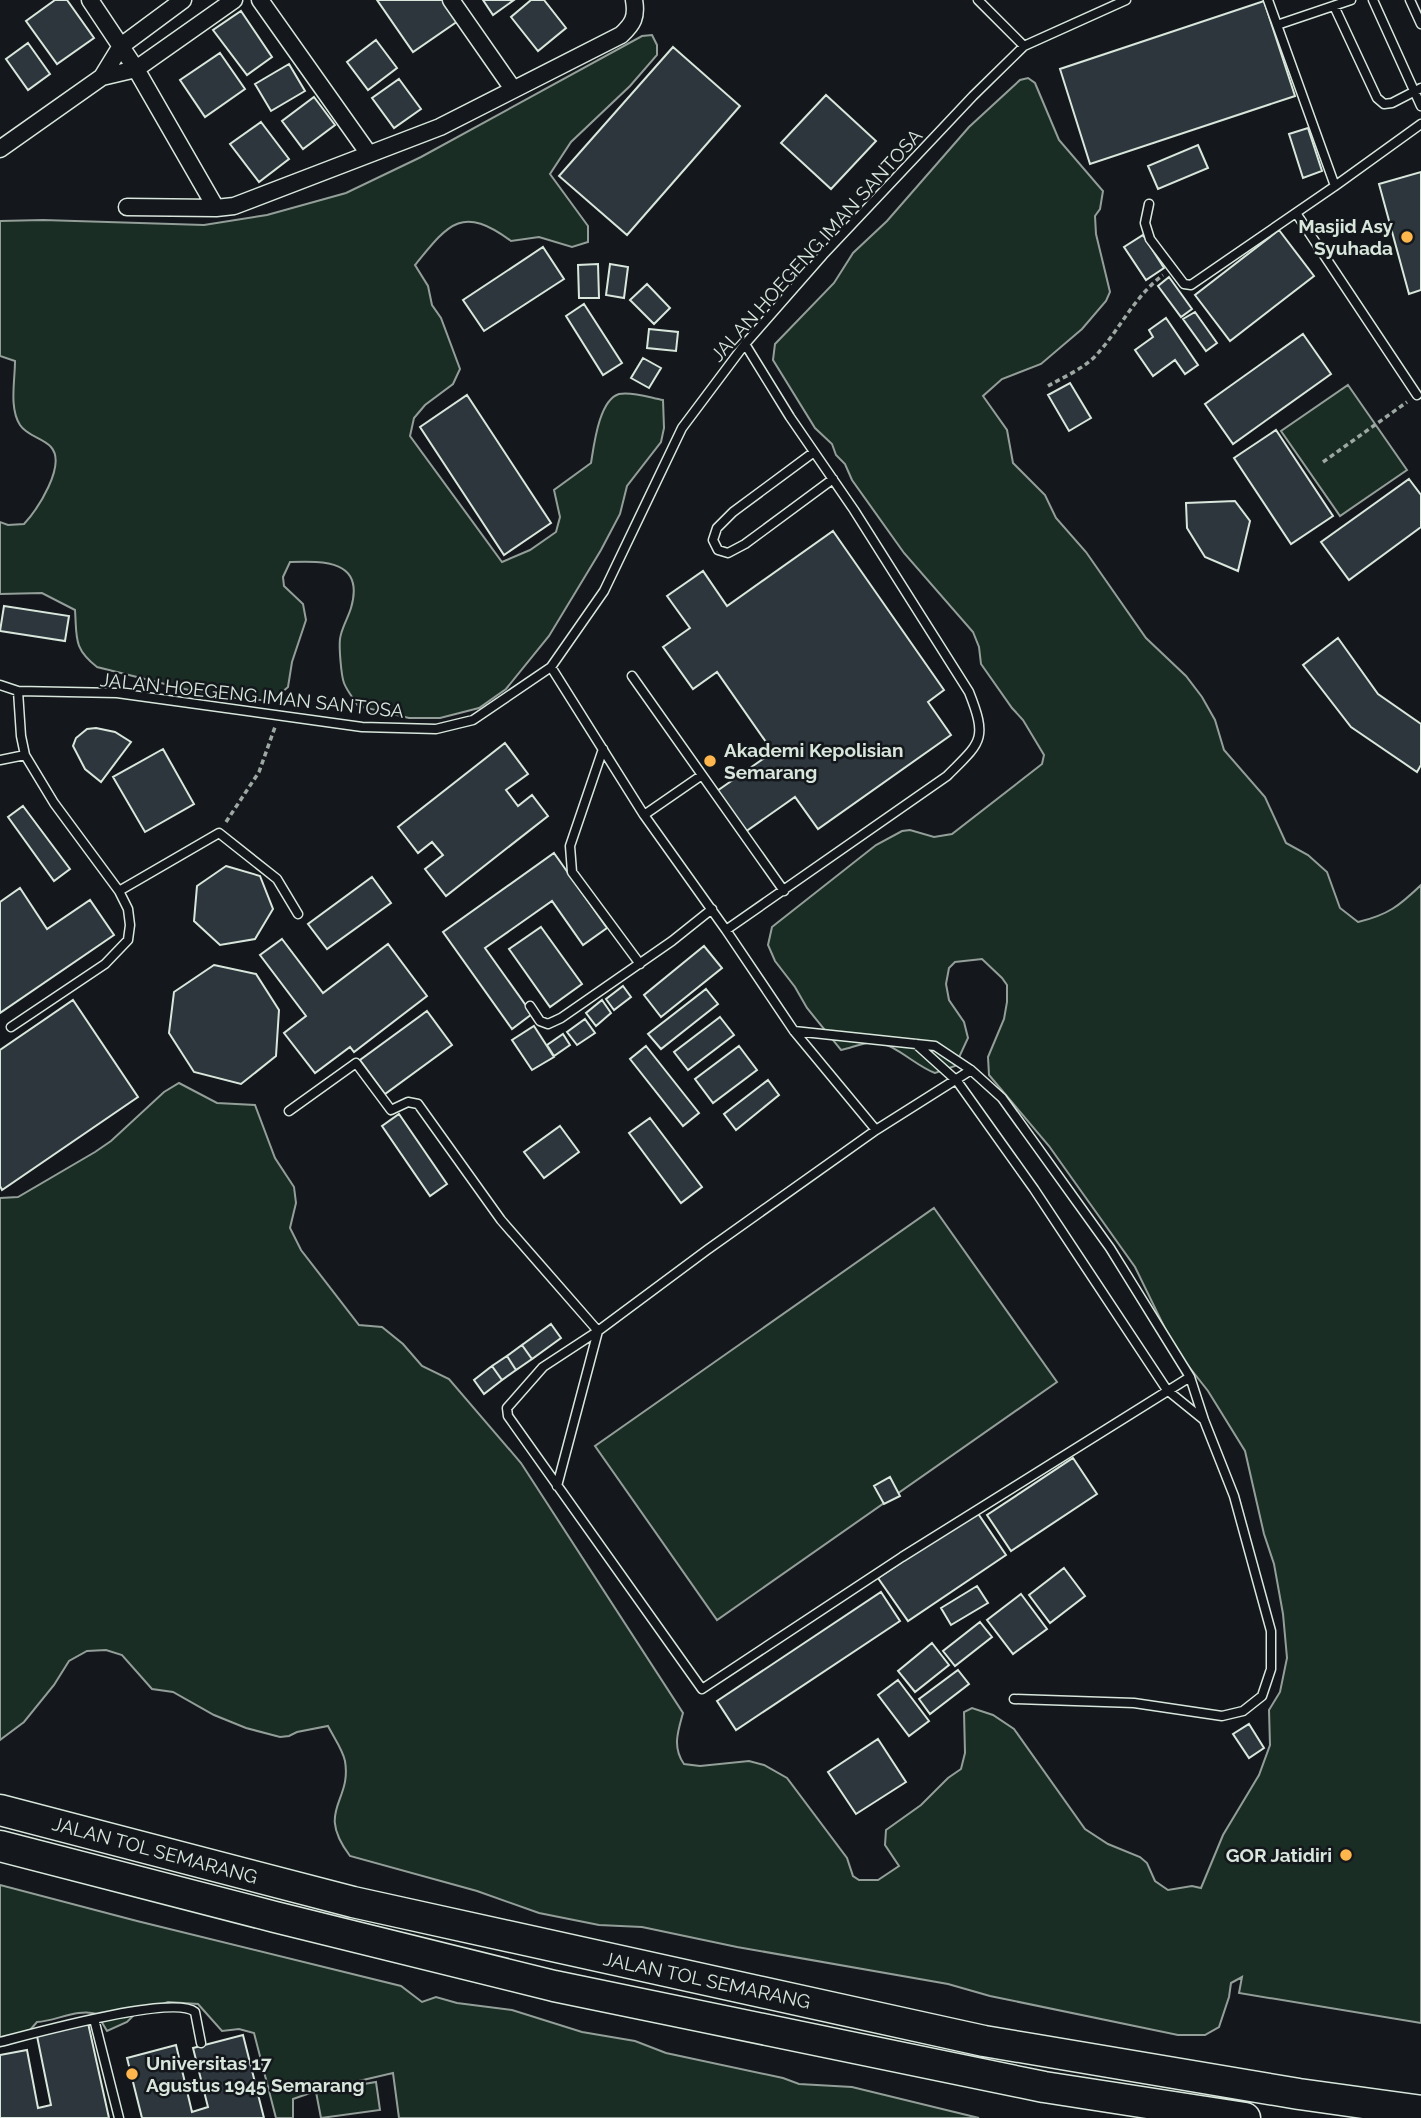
<svg xmlns="http://www.w3.org/2000/svg" width="1421" height="2118" font-family="Raleway,sans-serif">
<style>
.green{fill:#1a2d24;stroke:#939e99;stroke-width:2}
.building{fill:#2c363c;stroke:#d8e6dc;stroke-width:2}
.lines{fill:none;stroke-linecap:round;stroke-linejoin:round}
.service-casing{stroke:#d8e6dc;stroke-width:11}
.minor-casing{stroke:#d8e6dc;stroke-width:19}
.motorway-casing{stroke:#d8e6dc;stroke-width:33}
.path{stroke:#9da8a2;stroke-width:3.5;stroke-dasharray:5 3.5;stroke-linecap:butt}
.service{stroke:#14181c;stroke-width:8}
.minor{stroke:#14181c;stroke-width:16}
.motorway{stroke:#14181c;stroke-width:30}
.poi-dot{fill:#ffb74d;stroke:#14181c;stroke-width:2.5}
.labels{text-anchor:middle;dominant-baseline:central;stroke-width:5;stroke-linejoin:round;paint-order:stroke}
.poi-label{font-size:19px;font-weight:bold;fill:#d8e6dc;stroke:#14181c;text-anchor:end}
.street-label{font-size:19px;fill:#d8e6dc;stroke:#14181c}
</style>
<rect width="100%" height="100%" fill="#14181c"/>
<!-- green -->
<path class="green" d="M652,35L657,45V55L630,86L571,142L550,174L588,226V242L572,247L539,237L511,241C462,205 449,223 415,265L428,286L432,305L441,318L460,369L453,384L425,405L414,418L410,436L502,562L530,550L556,532L560,517L554,490L591,463C594,445 599,400 619,394C632,391 651,398 663,400L664,428L661,442L627,486L620,514L601,550L549,636L506,689L479,708L440,718H409L358,706C354,699 347,691 344,683C341,675 339,647 340,639C341,629 348,618 351,608C365,560 324,561 290,562L283,577L284,586L303,604L306,620L292,662L288,687L272,701L213,696L97,667C73,648 77,638 75,610L42,593L0,594V522L8,525L24,524C37,510 67,465 51,447C43,438 27,436 20,425C9,408 15,381 15,361L0,356V221L43,220L204,225L267,215L346,193L421,157L642,36Z
M1028,78L1035,83L1059,140L1103,191L1100,209L1095,216L1096,234L1110,292L1106,301L1082,329L1041,364L1002,379L983,396L1007,430L1013,463L1045,495L1056,518L1086,552L1146,638L1186,676L1202,697L1215,720L1224,750L1265,797L1286,843L1308,855L1327,872L1340,908L1358,922C1388,915 1399,906 1421,885V2023L1239,1993L1242,1977L1231,1983L1229,1997L1219,2027L1205,2035H1178L990,1996L948,1984L737,1947L642,1927L599,1925L539,1913L477,1891L350,1856C315,1809 352,1803 345,1761C343,1750 333,1736 328,1726L297,1732L289,1736L280,1737L246,1728L214,1715L173,1692L152,1689L122,1655L106,1650L87,1651L69,1661L54,1685L24,1722L0,1740V1198L18,1197L95,1152L111,1141L164,1092L179,1083L217,1103L255,1105L275,1158L294,1187L296,1203L290,1228L301,1250L359,1325L382,1327L403,1344L422,1366L449,1379L521,1463L683,1713C678,1731 672,1747 684,1764L700,1766L749,1761L764,1765L787,1778L847,1858L853,1876L859,1880H878L899,1866L885,1845L886,1830L921,1805L948,1778L961,1769L965,1753L964,1712L972,1708L993,1715L1014,1729L1085,1829L1108,1844L1140,1857L1147,1863L1155,1881L1168,1890L1192,1886L1201,1888L1223,1835L1259,1775L1270,1745L1269,1710L1280,1692L1287,1658L1283,1614L1274,1564L1264,1534L1245,1451L1208,1391L1175,1349L1135,1267L1049,1146L989,1075L988,1057L1004,1019L1007,1002V985L1002,978L982,959L955,962L949,968L946,984L949,1000L964,1022L968,1038L955,1066L935,1073C917,1067 894,1043 875,1042C864,1042 851,1048 841,1050L807,1008L795,987L775,961L768,945L772,927L777,923L876,845L902,831L910,830L934,837L952,834L1042,764L1044,755L1023,720L1012,708L981,664L979,647L973,632L904,553L852,480L845,464L836,455L832,444L815,428L773,360L775,344L834,283L853,253L887,221L969,127L1020,80Z
M1348,385L1407,470L1340,516L1281,431Z
M934,1208L1057,1382L717,1620L595,1446Z
M0,1885L137,1921L401,1986L422,2002L436,1997L457,2003L512,2010L582,2032L635,2041L666,2053L783,2078L799,2084L852,2087L979,2118H399L393,2073L316,2091L293,2099V2118H276L254,2033L239,2029L222,2031L198,2004L168,2002L136,2013L127,2022L107,2031L97,2014C78,2008 56,2021 37,2022L30,2030L0,2039Z
M376,2082L380,2110L321,2118L316,2092Z"/>
<!-- building -->
<path class="building" d="M55,0H67L94,38L57,64L26,21Z
M377,0H444L458,21L413,52Z
M483,0H514L493,15Z
M531,0H544L566,28L538,51L511,17Z
M1264,1L1295,96L1090,164L1060,69Z
M241,11L272,57L247,75L213,30Z
M376,40L397,68L368,90L347,62Z
M28,43L50,74L28,90L6,59Z
M673,47L740,106L627,235L559,176Z
M220,53L245,89L205,117L180,80Z
M289,64L305,91L271,111L255,84Z
M399,79L421,109L394,128L372,98Z
M826,95L876,141L831,189L781,143Z
M314,97L335,125L303,149L282,121Z
M261,122L289,159L259,182L230,144Z
M1308,128L1322,171L1303,178L1289,134Z
M1198,145L1208,168L1158,189L1148,166Z
M1421,172V290L1409,294L1379,184Z
M1279,230L1314,276L1230,341L1195,295Z
M1143,235L1164,268L1146,280L1124,247Z
M543,247L564,279L484,331L463,300Z
M598,264L599,298H579L578,265Z
M610,264L628,267L624,298L606,295Z
M1169,277L1192,309L1181,317L1158,286Z
M647,284L670,308L654,324L630,300Z
M584,304L622,363L603,375L566,316Z
M1195,312L1217,343L1206,351L1183,319Z
M1166,318L1198,365L1185,374L1175,360L1153,376L1135,350L1153,337L1149,330Z
M649,329L678,332L676,351L647,348Z
M1303,334L1331,374L1233,444L1205,404Z
M643,358L661,368L649,388L631,378Z
M1070,383L1091,418L1069,431L1048,395Z
M467,395L551,523L504,555L420,427Z
M1276,430L1333,516L1291,544L1234,458Z
M1409,479L1421,495V527L1349,580L1321,542Z
M1235,501L1250,521L1238,571L1205,557L1187,528L1186,503Z
M833,531L944,690L928,702L951,735L818,829L795,797L745,832L717,791L773,752L717,672L693,689L663,647L690,628L667,596L703,571L727,606Z
M4,606L69,616L65,641L0,631Z
M1338,638L1378,694L1421,724V765L1417,772L1351,727L1303,665Z
M96,728L115,732L131,742L101,782L85,769L73,746L76,738L87,729Z
M505,743L528,774L506,790L518,806L532,795L548,816L446,896L425,869L443,855L432,842L418,853L398,827Z
M163,749L194,804L145,832L113,777Z
M23,806L70,869L54,881L8,817Z
M554,853L607,928L583,945L552,901L485,948L532,1014L512,1029L443,932Z
M226,866L260,876L273,909L255,939L220,945L194,921L197,886Z
M372,877L391,903L327,949L308,924Z
M20,888L47,929L90,900L114,935L0,1013V902Z
M541,927L582,984L550,1007L509,949Z
M282,939L323,993L388,944L427,996L354,1052L350,1047L315,1073L284,1033L306,1016L260,955Z
M704,946L722,968L661,1017L644,995Z
M214,965L256,974L279,1010L276,1056L241,1084L194,1072L169,1033L174,992Z
M623,986L631,997L614,1010L606,999Z
M706,989L718,1004L661,1049L648,1034Z
M73,1000L138,1097L2,1190L0,1186V1050Z
M602,1000L611,1013L596,1026L586,1013Z
M427,1011L452,1045L385,1094L360,1060Z
M720,1017L734,1035L688,1070L674,1052Z
M585,1019L595,1033L577,1045L567,1032Z
M534,1026L554,1057L532,1070L512,1040Z
M563,1034L570,1045L554,1056L547,1045Z
M646,1046L699,1113L683,1126L630,1059Z
M739,1046L757,1070L713,1103L695,1079Z
M768,1080L779,1095L736,1130L724,1114Z
M399,1114L447,1184L430,1196L382,1126Z
M650,1118L702,1187L681,1203L629,1133Z
M560,1126L579,1152L544,1178L524,1152Z
M551,1324L561,1338L532,1359L522,1345Z
M522,1345L532,1359L516,1370L507,1356Z
M507,1356L516,1370L502,1380L492,1366Z
M492,1366L502,1380L484,1394L474,1380Z
M1073,1458L1097,1494L1011,1551L987,1515Z
M890,1477L900,1496L884,1504L874,1486Z
M977,1512L1006,1555L908,1621L878,1578Z
M1064,1568L1085,1596L1050,1623L1029,1595Z
M977,1586L988,1603L951,1625L941,1608Z
M881,1592L900,1621L736,1730L717,1701Z
M1021,1594L1047,1629L1013,1654L987,1620Z
M980,1622L992,1637L955,1666L943,1651Z
M932,1643L949,1665L915,1692L898,1671Z
M958,1670L969,1684L930,1714L919,1699Z
M898,1680L929,1721L909,1736L878,1695Z
M1249,1724L1264,1748L1249,1758L1233,1734Z
M878,1739L906,1782L856,1814L828,1772Z
M88,2023L109,2118H0V2055L27,2050L38,2108L51,2105L37,2036Z
M243,2035L264,2118H142L127,2058L176,2045L192,2112L208,2107L193,2048Z"/>
<g class="lines">
<!-- service casing -->
<g class="service-casing">
<path id="service" d="M978,0L1024,46
M1268,0L1335,186L1421,124
M1373,0L1421,106
M1410,0L1421,24
M1334,6L1377,98L1384,104L1392,103L1421,88
M1277,25L1351,0
M1149,204L1145,223L1150,239L1184,284L1191,285L1335,186
M1296,213L1417,395
M814,452L733,512L717,528L713,540L718,550L728,553L745,544L833,479
M551,667L644,815L726,930L794,1031L876,1130
M632,676L784,891
M0,685L18,691L117,693L362,727L436,729L473,720L551,667L604,591L682,428L745,344L823,255L973,96L1024,46L1126,0
M603,749L570,846L572,872L640,964
M0,760L25,755
M644,815L702,775
M119,891L219,833L277,879L298,914
M726,930L947,776C981,742 988,740 969,692L854,510L790,417L745,344
M530,1006L540,1021L548,1024L561,1018L672,941L712,909
M11,1027L105,964L128,940L130,925L128,909L119,891L54,803L25,755L21,736L18,691
M794,1031L935,1046L971,1070L1002,1098L1110,1248L1190,1377L1204,1420L1234,1496L1271,1631V1669L1262,1696L1243,1711L1222,1716L1134,1703L1014,1699
M916,1044L957,1081L1034,1189L1167,1390L1204,1420
M971,1070L876,1130L707,1250L598,1331L543,1367L507,1408L508,1416L702,1689L902,1557L1190,1377
M289,1111L356,1063L391,1110L408,1102L418,1104L501,1220L598,1331L557,1486
M94,2019L119,2118
M0,2042C31,2034 174,1994 195,2012L201,2043"/>
</g>
<!-- minor casing -->
<g class="minor-casing">
<path id="minor" d="M90,0L136,69L216,208L234,206L440,127L621,35C633,24 637,17 634,0
M260,0L369,154
M451,0L513,89
M102,77L121,46L183,0
M0,149L102,77L136,69L234,0
M127,207L216,208"/>
</g>
<!-- motorway casing -->
<g class="motorway-casing">
<path id="motorway" d="M0,1810L353,1902L984,2041L1299,2094L1421,2111
M0,1846L275,1917L554,1986L1044,2087L1245,2118"/>
</g>
<!-- path -->
<path class="path" d="M1048,386C1065,376 1086,368 1099,352C1121,327 1135,296 1163,275
M1323,462L1407,402
M226,822L259,772L275,727"/>
<!-- service -->
<use href="#service" class="service"/>
<!-- minor -->
<use href="#minor" class="minor"/>
<!-- motorway -->
<use href="#motorway" class="motorway"/>
</g>
<!-- markers -->
<g class="poi-dot">
<circle cx="1407" cy="237" r="7"/>
<circle cx="710" cy="761" r="7"/>
<circle cx="1346" cy="1855" r="7"/>
<circle cx="132" cy="2074" r="7"/>
</g>
<g class="labels">
<!-- poi labels -->
<g class="poi-label">
<text x="1393" y="226">Masjid Asy<tspan x="1393" dy="22">Syuhada</tspan></text>
<text x="724" y="750" text-anchor="start">Akademi Kepolisian<tspan x="724" dy="22">Semarang</tspan></text>
<text x="1332" y="1855">GOR Jatidiri</text>
<text x="146" y="2063" text-anchor="start">Universitas 17<tspan x="146" dy="22">Agustus 1945 Semarang</tspan></text>
</g>
<!-- street labels -->
<g class="street-label">
<text transform="translate(816 245) rotate(-48)">JALAN HOEGENG IMAN SANTOSA</text>
<text transform="translate(252 695) rotate(6)">JALAN HOEGENG IMAN SANTOSA</text>
<text transform="translate(155 1850) rotate(15)">JALAN TOL SEMARANG</text>
<text transform="translate(707 1980) rotate(12)">JALAN TOL SEMARANG</text>
</g>
</g>
</svg>
